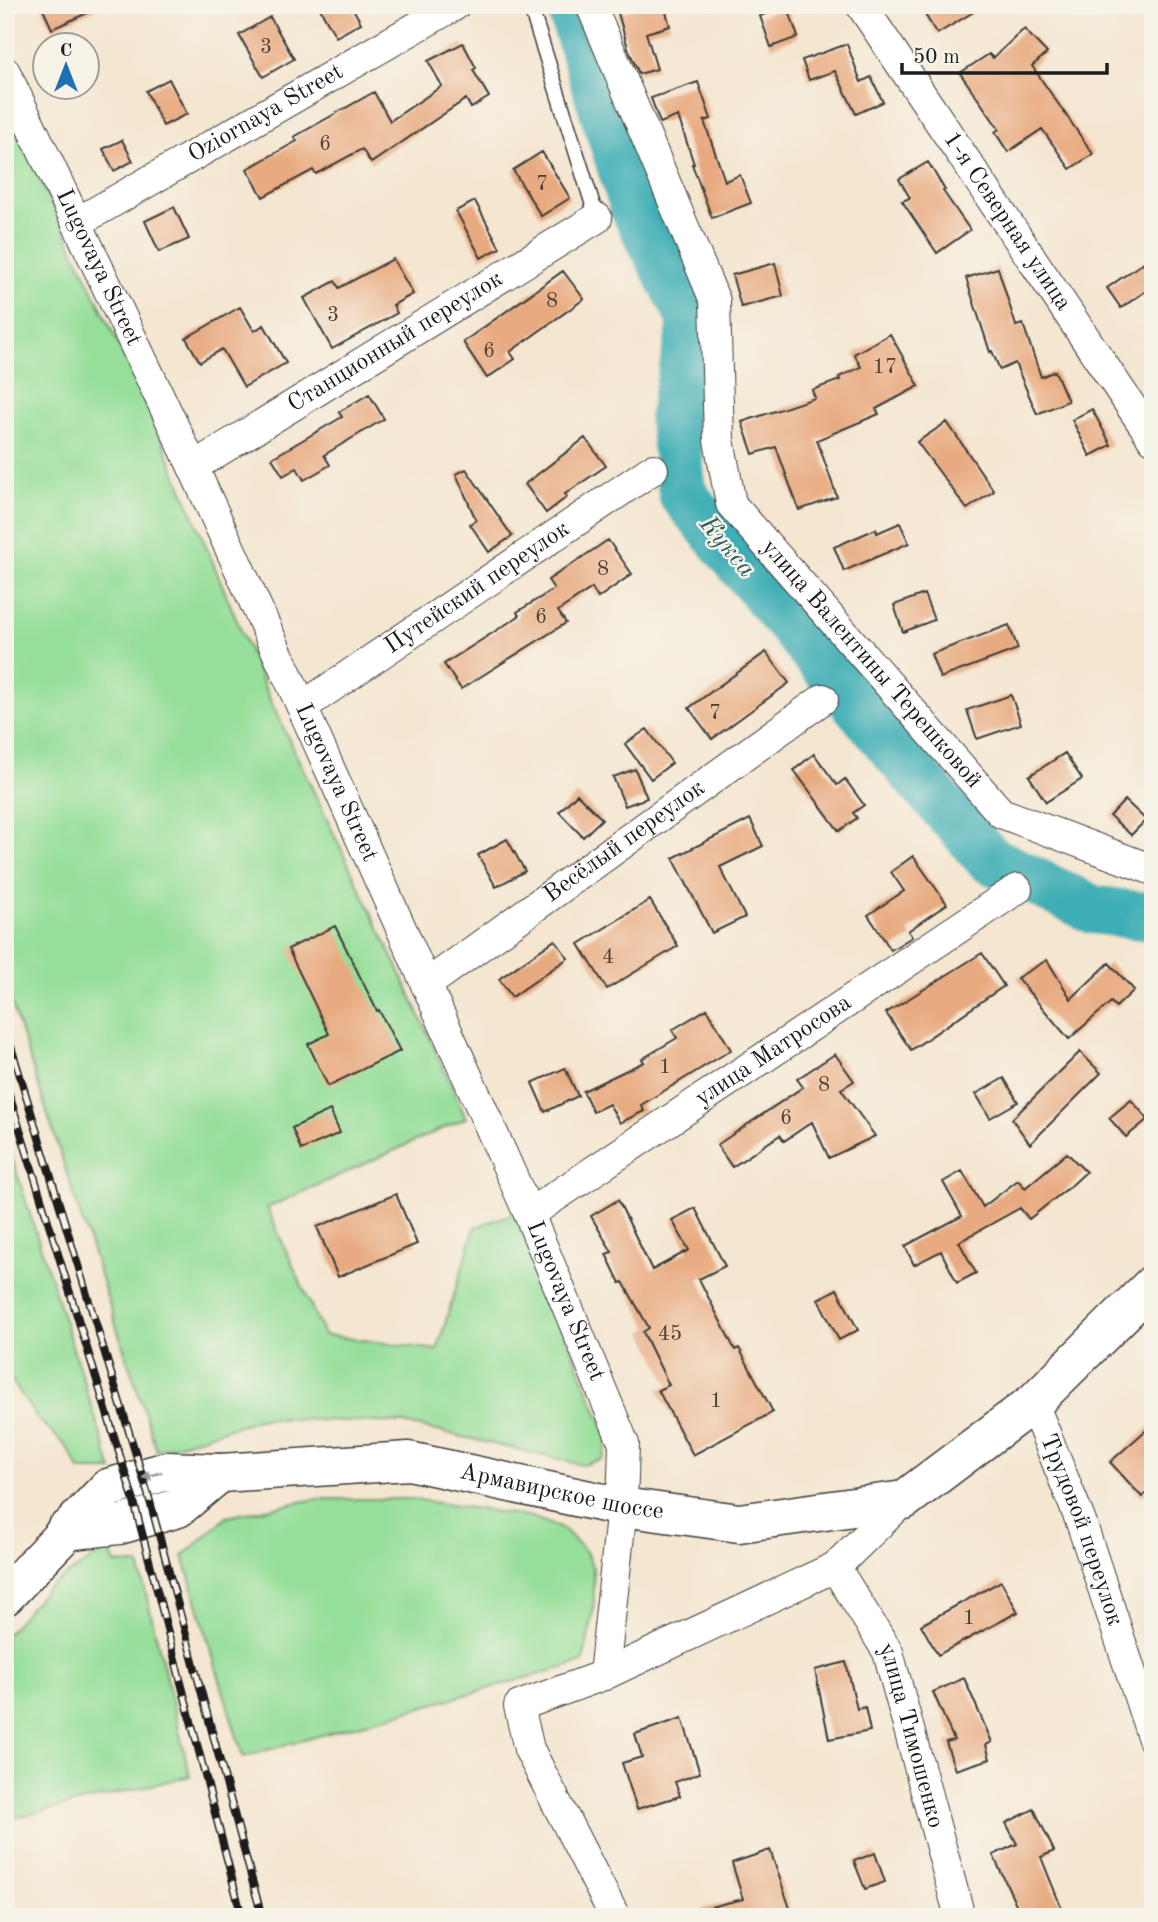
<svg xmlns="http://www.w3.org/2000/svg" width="1158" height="1922" font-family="'Old Standard TT',serif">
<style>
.green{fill:#96df9a;stroke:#597e5b;stroke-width:2}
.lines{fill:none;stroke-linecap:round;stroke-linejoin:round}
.river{stroke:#3daeb5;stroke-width:49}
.building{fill:#e8aa80}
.service-casing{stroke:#3c3a37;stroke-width:17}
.minor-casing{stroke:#3c3a37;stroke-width:32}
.secondary-casing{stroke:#3c3a37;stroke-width:41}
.service{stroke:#fff;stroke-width:14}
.minor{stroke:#fff;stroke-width:30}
.secondary{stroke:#fff;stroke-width:38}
.rail-casing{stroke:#1c1c1c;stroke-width:8}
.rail{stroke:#f7f3e8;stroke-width:5;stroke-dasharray:16;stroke-linecap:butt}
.oneway{fill:#999}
.labels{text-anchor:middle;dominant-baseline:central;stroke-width:5;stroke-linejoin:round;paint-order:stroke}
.number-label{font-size:21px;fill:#4f4035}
.street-label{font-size:24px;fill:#1c1c1c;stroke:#f7f3e8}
.water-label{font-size:26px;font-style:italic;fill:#2b5e61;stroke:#f7f3e8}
</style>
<rect width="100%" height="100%" fill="#f7f3e8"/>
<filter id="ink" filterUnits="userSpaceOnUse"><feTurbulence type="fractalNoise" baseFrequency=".0143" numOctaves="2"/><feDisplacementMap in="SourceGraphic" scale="14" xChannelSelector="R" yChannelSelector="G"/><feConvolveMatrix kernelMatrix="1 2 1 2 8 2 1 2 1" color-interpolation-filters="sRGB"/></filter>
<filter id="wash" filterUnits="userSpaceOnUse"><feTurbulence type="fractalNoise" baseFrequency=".00686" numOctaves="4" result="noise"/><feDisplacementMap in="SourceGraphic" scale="28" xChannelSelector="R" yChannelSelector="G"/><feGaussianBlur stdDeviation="1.57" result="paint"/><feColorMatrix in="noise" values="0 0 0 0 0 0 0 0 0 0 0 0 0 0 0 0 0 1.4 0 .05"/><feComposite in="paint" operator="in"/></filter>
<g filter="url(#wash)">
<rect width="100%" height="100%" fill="#f4e6d0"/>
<!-- green -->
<path class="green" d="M5,106L147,404L269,698L406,985L466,1118L267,1208L324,1335L437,1350L475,1227L515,1213L608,1438L603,1459L583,1465L403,1423L262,1418L157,1451L5,983Z
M5,1136L112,1470H80L67,1447L37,1418L5,1370Z
M315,1499H411L532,1517L565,1530L586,1552L593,1569L594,1609L583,1662L243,1757L183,1556L227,1517Z
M109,1548L115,1563L139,1565L190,1776L5,1820V1636L46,1589Z"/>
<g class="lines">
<!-- river -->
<path class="river" d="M570,5L635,210L693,322L673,418L683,495L914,774L989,859L1094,910L1153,917"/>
</g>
<g id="blocks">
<!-- building -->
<path class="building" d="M41,5H105L52,29Z
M318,5H351L361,23L336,37Z
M645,5H664L670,26L646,33L657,69L639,74L628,48L618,13Z
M938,5H985L937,34L924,13Z
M787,6L798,37L771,47L760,16Z
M270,17L294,59L263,77L239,35Z
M1024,29L1047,53L1032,66L1093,154L1070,169L1042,129L1008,152L995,132L999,129L960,73L989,54L993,58Z
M463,43L476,68L473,70L489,97L471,108L466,99L371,163L362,149L316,174L313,170L263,197L247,169L297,141L294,137L374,92L390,121L442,86L428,61Z
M847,44L861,82L871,77L883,102L856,114L835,71L809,80L802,60Z
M169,79L187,114L163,126L146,91Z
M698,82L711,119L704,121L725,181L740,175L751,203L712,218L692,164H694L678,116L660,123L651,98Z
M122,140L133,161L114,171L103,149Z
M542,152L570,198L541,216L513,170Z
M928,162L945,190L943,191L970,230L937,253L902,201L910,198L899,179Z
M475,201L500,248L481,258L456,211Z
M174,207L189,239L159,252L145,221Z
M1153,256V286L1121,308L1107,288Z
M393,259L413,294L393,305L397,313L332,349L304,298L335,281L339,288Z
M775,263L783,296L741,307L732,275Z
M998,268L1016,326L1023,324L1041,377L1055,371L1068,401L1037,414L1015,363L1000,370L992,351L990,352L966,278Z
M563,271L584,299L510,352L515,359L487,378L463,342Z
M240,307L254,331L264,325L286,363L244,387L222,349L200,362L186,338Z
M890,334L919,386L876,409L879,414L817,440L837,497L799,510L776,447L753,454L742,422L815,398L812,390L840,380L839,377L861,367L854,354Z
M369,394L384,419L324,455L330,465L304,480L297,468L283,476L272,458L342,417L339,412Z
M1092,409L1111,445L1090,456L1072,420Z
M947,422L994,491L967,509L917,442Z
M585,438L606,466L565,494L567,497L546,513L525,484Z
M466,469L512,536L489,552L470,524L476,520L456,474Z
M900,523L909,543L844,571L834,547L876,529L877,533Z
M608,540L632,574L598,598L592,588L558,611L566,623L461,689L444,664L519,616L517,612L554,589L548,580Z
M924,594L934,620L903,632L894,605Z
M1009,625L1018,649L940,678L931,654Z
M766,652L789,683L712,739L689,708Z
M1011,695L1021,724L977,739L967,710Z
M647,729L672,763L651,779L625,744Z
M1065,753L1082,779L1046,802L1029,776Z
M814,754L837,785L845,779L864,805L853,813L857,818L839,831L794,770Z
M635,769L647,798L625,806L613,777Z
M577,794L602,819L583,837L559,812Z
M1125,800L1146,820L1131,835L1110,816Z
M750,819L763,846L720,867L745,917L712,933L673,858Z
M507,839L525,871L496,887L478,855Z
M913,856L947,904L908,931L912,937L891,950L868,915L904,891L891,872Z
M650,900L678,946L607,989L579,944Z
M335,926L377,1011L379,1010L400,1051L328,1086L308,1044L329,1034L288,949Z
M555,940L568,958L512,997L499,979Z
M982,953L1004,986L911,1050L886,1013Z
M1047,960L1071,999L1109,963L1134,990L1116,1007L1111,1002L1069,1039L1017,978Z
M707,1009L731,1050L641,1105L644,1111L620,1123L609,1104L593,1112L583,1091L644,1062L642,1059L677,1038L672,1030Z
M1080,1052L1101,1073L1030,1144L1012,1119Z
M835,1054L854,1081L841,1089L875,1136L829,1158L812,1122L784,1141L780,1135L732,1167L717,1145L803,1087L797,1079Z
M565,1068L578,1096L545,1112L532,1083Z
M1004,1078L1018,1102L990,1118L976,1094Z
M1131,1100L1148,1119L1126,1137L1109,1118Z
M330,1110L340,1133L301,1150L292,1128Z
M1067,1153L1086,1172L1073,1184L1029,1219L1020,1208L959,1242L976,1273L957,1283L941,1251L914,1265L905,1246L962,1216L943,1182L962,1171L983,1207L1018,1180L1025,1188Z
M396,1194L417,1244L338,1277L317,1227Z
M618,1200L652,1270L689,1250L672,1220L695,1208L725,1266L699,1279L735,1350L739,1348L773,1412L693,1455L658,1390L669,1385L643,1332L649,1328L623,1282L620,1283L606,1254L612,1252L591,1216Z
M837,1289L858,1330L839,1340L818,1299Z
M1153,1424V1487L1142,1497L1110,1462Z
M1001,1581L1018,1612L938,1655L921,1625Z
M846,1662L857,1709L865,1707L870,1731L829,1739L815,1670Z
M964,1678L992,1742L986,1745L990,1759L955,1770L946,1742L954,1740L933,1692Z
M682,1718L700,1773L675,1782L680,1796L637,1809L622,1763L642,1757L635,1734Z
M1034,1809L1054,1851L1041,1857L1065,1917H1022L993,1855L1017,1844L1006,1823Z
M770,1850L793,1917H703L702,1909L743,1899L732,1863Z
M875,1853L885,1882L865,1889L854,1861Z"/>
</g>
</g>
<g filter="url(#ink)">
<use href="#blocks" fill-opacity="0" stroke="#3c3a37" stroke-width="2"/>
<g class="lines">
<!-- service casing -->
<g class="service-casing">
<path id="service" d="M530,5L597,218"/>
</g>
<!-- minor casing -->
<g class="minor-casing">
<g id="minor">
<path id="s1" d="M591,5L715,301L719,440L731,504L1001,813L1153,870"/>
<path id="s2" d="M861,5L1153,439"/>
<path id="s3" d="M5,72L193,467L302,707L529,1214L624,1444L622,1507L604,1675"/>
<path id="s4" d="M78,222L455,5"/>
<path id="s5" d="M193,467L597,218"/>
<path id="s6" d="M302,707L653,469"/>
<path id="s7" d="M426,985L823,699"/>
<path id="s8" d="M529,1214L1017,889"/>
<path id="s9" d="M1033,1403L1081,1522L1153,1739"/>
<path id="s10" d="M835,1567L888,1652L960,1917"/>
<path d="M615,1917L529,1749L519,1706L604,1675L835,1567L904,1500"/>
</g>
</g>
<!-- secondary casing -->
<g class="secondary-casing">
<g id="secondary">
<path d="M65,1531L119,1525L178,1508L220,1473"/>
<path id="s11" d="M5,1596L108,1488L167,1471L220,1473L409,1461L622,1507L739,1523L904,1500L1033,1403L1153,1284"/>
</g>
</g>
<!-- service -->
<use href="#service" class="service"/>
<!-- minor -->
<use href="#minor" class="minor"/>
<!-- secondary -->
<use href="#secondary" class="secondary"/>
<!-- rail casing -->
<g class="rail-casing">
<path id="rail" d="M5,1027L148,1494L262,1917
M5,1081L133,1498L242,1917"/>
</g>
<!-- rail -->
<use href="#rail" class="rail"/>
</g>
<!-- one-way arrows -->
<defs><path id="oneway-solid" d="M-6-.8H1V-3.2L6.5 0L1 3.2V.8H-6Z" transform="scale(1.75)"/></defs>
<use class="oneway" href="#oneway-solid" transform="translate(152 1475) rotate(164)"/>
</g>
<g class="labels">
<!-- number labels -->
<g class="number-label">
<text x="266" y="47">3</text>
<text x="325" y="144">6</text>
<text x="542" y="184">7</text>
<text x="552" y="301">8</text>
<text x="333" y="315">3</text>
<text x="489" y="351">6</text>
<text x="885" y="367">17</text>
<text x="603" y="569">8</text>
<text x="541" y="617">6</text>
<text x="715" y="713">7</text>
<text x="608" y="957">4</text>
<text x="665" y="1067">1</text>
<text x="824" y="1085">8</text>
<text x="786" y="1118">6</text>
<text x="670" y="1334">45</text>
<text x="716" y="1401">1</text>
<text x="969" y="1618">1</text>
</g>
<!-- street labels -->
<g class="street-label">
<text stroke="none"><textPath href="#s4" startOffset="217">Oziornaya Street</textPath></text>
<text stroke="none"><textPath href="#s2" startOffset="261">1-я Северная улица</textPath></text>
<text stroke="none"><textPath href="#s3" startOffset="217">Lugovaya Street</textPath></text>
<text stroke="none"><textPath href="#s5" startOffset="238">Станционный переулок</textPath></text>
<text stroke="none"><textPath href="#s6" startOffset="212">Путейский переулок</textPath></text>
<text stroke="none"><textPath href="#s1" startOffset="738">улица Валентины Терешковой</textPath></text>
<text stroke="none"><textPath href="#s3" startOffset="784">Lugovaya Street</textPath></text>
<text stroke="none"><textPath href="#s7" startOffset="245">Весёлый переулок</textPath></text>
<text stroke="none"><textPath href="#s8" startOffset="294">улица Матросова</textPath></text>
<text stroke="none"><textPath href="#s3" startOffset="1351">Lugovaya Street</textPath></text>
<text stroke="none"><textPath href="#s11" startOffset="609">Армавирское шоссе</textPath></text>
<text stroke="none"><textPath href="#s9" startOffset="136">Трудовой переулок</textPath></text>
<text stroke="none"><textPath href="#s10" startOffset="187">улица Тимошенко</textPath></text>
</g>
<!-- water labels -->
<g class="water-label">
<text transform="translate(727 547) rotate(50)">Кукса</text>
</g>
</g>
<!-- margin -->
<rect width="1158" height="1922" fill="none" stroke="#f7f3e8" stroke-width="28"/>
<!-- north arrow -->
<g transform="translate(66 66)"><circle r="33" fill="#f7f3e8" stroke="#9f9d96" stroke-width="2"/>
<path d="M0-5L12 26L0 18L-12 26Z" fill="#1f6fb2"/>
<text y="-10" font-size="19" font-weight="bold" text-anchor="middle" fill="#1c1c1c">С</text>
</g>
<!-- scale -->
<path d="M902 63v10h205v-10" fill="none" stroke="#1c1c1c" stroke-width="3.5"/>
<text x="913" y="63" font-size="21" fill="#1c1c1c" stroke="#f7f3e8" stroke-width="5" paint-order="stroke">50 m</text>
</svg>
